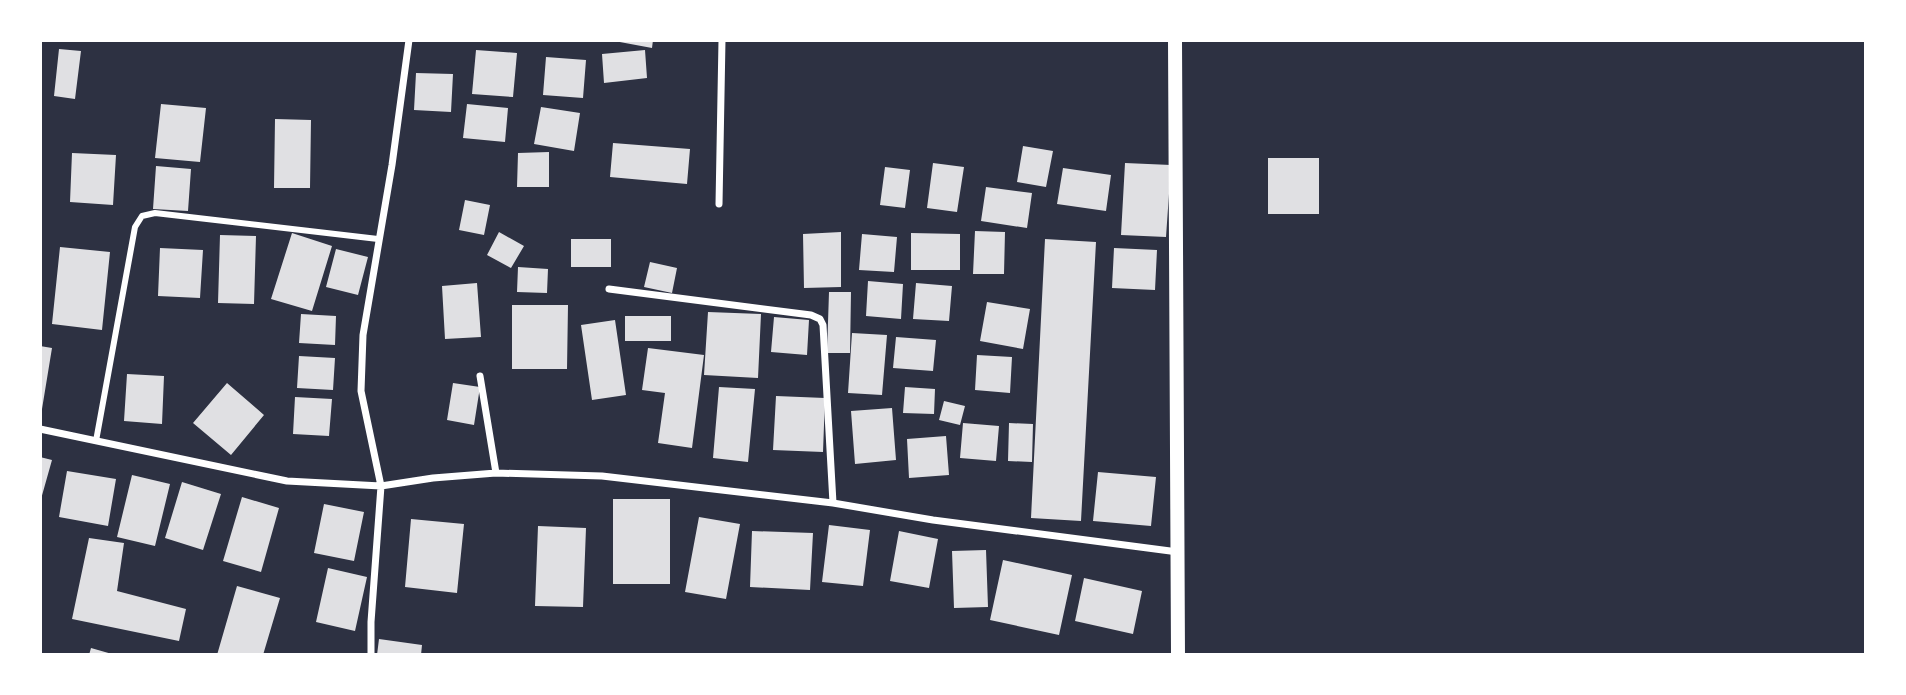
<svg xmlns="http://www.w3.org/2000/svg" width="1906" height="695" font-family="'Open Sans',sans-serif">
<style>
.building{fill:#e0e0e3}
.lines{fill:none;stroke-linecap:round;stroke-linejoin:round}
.pedestrian{stroke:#fff;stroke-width:6}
.minor{stroke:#fff;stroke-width:7}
.secondary{stroke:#fff;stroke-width:14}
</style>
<rect width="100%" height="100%" fill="#2d3142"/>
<!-- building -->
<path class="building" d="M609,40H653L652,48Z
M59,49L81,51L75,99L54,96Z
M476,50L517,53L513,97L472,94Z
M645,50L647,78L604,83L602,54Z
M546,57L586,60L583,98L543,95Z
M416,73L453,74L451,112L414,110Z
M161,104L206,108L200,162L155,158Z
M467,104L508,108L505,142L463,138Z
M541,107L580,113L574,151L534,144Z
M275,119L311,120L310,188H274Z
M613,143L690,149L687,184L610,177Z
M1023,146L1053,151L1046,187L1017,182Z
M549,152V187H517L518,153Z
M72,153L116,155L113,205L70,202Z
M1268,158H1319V214H1268Z
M933,163L964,167L957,212L927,208Z
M1125,163L1171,165L1166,237L1121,235Z
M156,166L191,169L188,211L153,209Z
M885,167L910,170L905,208L880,205Z
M1063,168L1111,175L1106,211L1057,204Z
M986,187L1032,193L1027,228L981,221Z
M465,200L490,205L484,235L459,230Z
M975,231L1005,232L1004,274H973Z
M499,232L524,246L511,268L487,255Z
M841,232V287L804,288L803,234Z
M292,233L332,246L312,311L271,299Z
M911,233L960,234V270H911Z
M862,234L897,237L894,272L859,270Z
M220,235L256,236L254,304L218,303Z
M571,239H611V267H571Z
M1045,239L1096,242L1081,521L1031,518Z
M60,247L110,252L102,330L52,324Z
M160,248L203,250L200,298L158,296Z
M1114,248L1157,250L1155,290L1112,288Z
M336,249L368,257L358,295L326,287Z
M650,262L677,268L672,293L644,287Z
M518,267L548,269L547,293L517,292Z
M868,281L903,284L901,319L866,316Z
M477,283L481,337L445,339L442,286Z
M916,283L952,286L949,321L913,319Z
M829,292H851L850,353H827Z
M987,302L1030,309L1023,349L980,341Z
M512,305H568L567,369H512Z
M708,312L761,314L758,378L704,375Z
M301,314L336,316L335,345L299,343Z
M625,316H671V341H625Z
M774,317L809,320L807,355L771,352Z
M615,320L626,395L592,400L581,325Z
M852,333L887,335L882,395L848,393Z
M896,337L936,340L933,371L893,368Z
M40,346L52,348L42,409H40Z
M648,348L704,355L692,448L658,443L665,393L642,390Z
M977,355L1012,357L1010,393L975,390Z
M299,356L335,358L333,390L297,388Z
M127,374L164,376L162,424L124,421Z
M227,383L264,415L231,455L193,423Z
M453,383L480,387L474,425L447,420Z
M719,387L755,389L748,462L713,458Z
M905,387L935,389L934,414L903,413Z
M776,396L825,398L823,452L773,450Z
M295,397L332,399L329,436L293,434Z
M944,401L965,406L960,425L939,420Z
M892,408L896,460L855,464L851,411Z
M963,423L999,426L996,461L960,458Z
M1009,423L1033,424L1032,462L1008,461Z
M946,436L949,475L909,478L907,439Z
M40,457L52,460L41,499H40Z
M67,471L116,479L108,526L59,517Z
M1098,472L1156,477L1151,526L1093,521Z
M132,475L170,484L155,546L117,537Z
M182,482L221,494L203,550L165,538Z
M242,497L279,508L261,572L223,561Z
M613,499H670V584H613Z
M324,504L364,512L354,561L314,553Z
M699,517L740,524L726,599L685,592Z
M411,519L464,524L457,593L405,587Z
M829,525L870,530L863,586L822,582Z
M538,526L586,528L583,607L535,606Z
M752,531L813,533L810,590L750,587Z
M899,531L938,539L929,588L890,581Z
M89,538L124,543L117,591L186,609L179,641L72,619Z
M986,550L988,607L954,608L952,551Z
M1003,560L1072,575L1059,635L990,620Z
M328,568L367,577L355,631L316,622Z
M1084,578L1142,591L1133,634L1075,621Z
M237,586L280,598L263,655H217Z
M379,639L422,645L421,655H377Z
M91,648L112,654V655H89Z"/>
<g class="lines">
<!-- pedestrian -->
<path class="pedestrian" d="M96,441L135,227L142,216L155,213L378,239"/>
<!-- minor -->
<path class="minor" d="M719,204L722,40
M609,289L811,315L820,319L823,325L833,503
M480,376L496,473
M40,429L287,481L381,486L433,478L496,473L602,476L833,503L933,520L1178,552
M371,655V622L381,486L361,391L363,335L392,165L409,40"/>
<!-- secondary -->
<path class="secondary" d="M1175,40L1178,655"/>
</g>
<!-- border -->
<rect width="1906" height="695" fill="none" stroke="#ffffff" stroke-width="84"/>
</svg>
